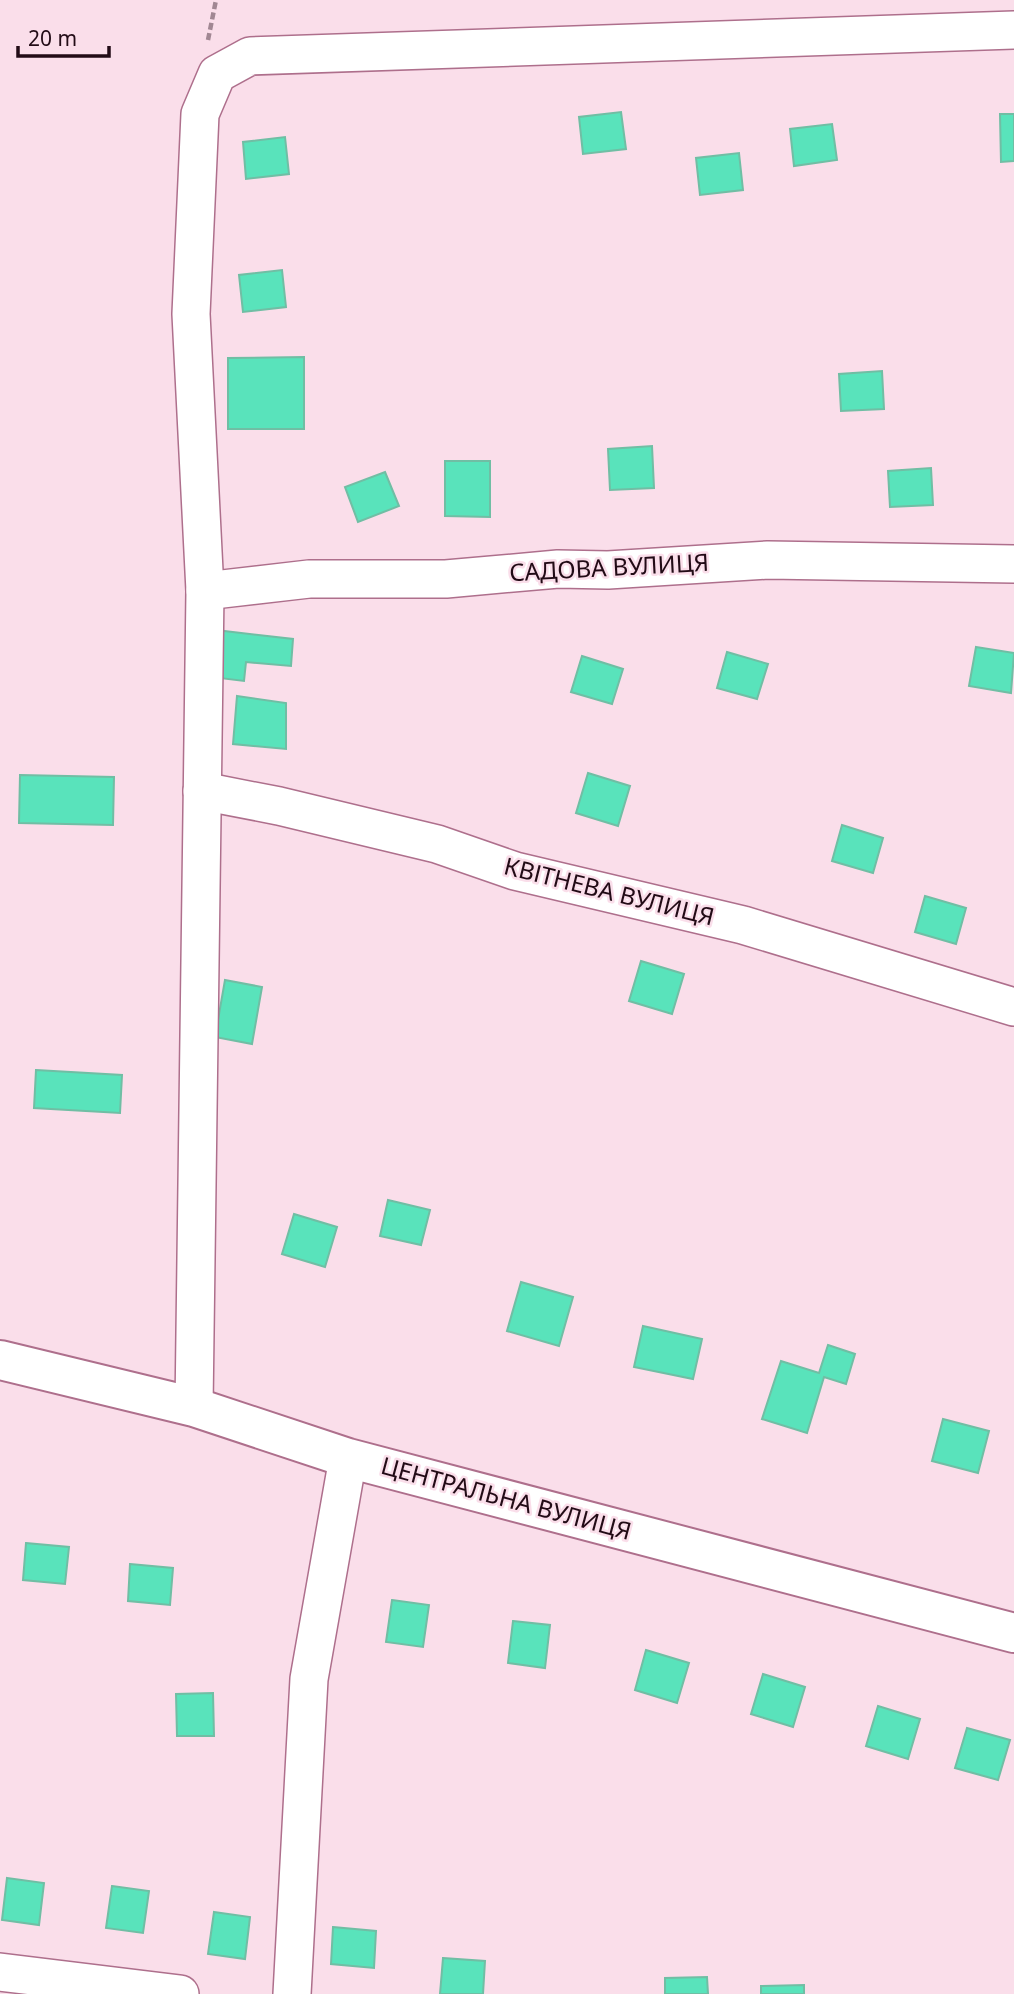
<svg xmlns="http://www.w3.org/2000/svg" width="1014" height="1994" viewBox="0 0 1014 1994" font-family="'Noto Sans',sans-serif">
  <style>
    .building { fill: #59e3bb; stroke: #70bea4; stroke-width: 2 }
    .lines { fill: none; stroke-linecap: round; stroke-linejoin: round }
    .minor-casing { stroke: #ae6f8c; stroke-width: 40 }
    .tertiary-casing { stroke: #ae6f8c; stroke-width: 42 }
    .path { stroke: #a18793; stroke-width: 4.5; stroke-dasharray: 7 3.5; stroke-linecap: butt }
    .minor { stroke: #fff; stroke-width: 37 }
    .tertiary { stroke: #fff; stroke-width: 38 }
    .labels { text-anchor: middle; stroke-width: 5; stroke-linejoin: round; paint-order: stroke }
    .street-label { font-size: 24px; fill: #220b16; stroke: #fadeea }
  </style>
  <rect width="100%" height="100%" fill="#fadeea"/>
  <g class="building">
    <polygon points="621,112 626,149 583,154 579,117"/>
    <polygon points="1000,114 1014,114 1014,161 1001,162"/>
    <polygon points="832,124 837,160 794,166 790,129"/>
    <polygon points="285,137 289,174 246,179 243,142"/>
    <polygon points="739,153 743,190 700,195 696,158"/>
    <polygon points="282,270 286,307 243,312 239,275"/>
    <polygon points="304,357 304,429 228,429 228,358"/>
    <polygon points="882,371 884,409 841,411 839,374"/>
    <polygon points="652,446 654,488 610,490 608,449"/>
    <polygon points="445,461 490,461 490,517 445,516"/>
    <polygon points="931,468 933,505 890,507 888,471"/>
    <polygon points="385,472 399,506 358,522 345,487"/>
    <polygon points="216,630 293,639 291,666 246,662 244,681 211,677"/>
    <polygon points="976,647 1014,653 1011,693 969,686"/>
    <polygon points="727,652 768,664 757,699 717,688"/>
    <polygon points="582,656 623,669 612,704 571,692"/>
    <polygon points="237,696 286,703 286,749 233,744"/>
    <polygon points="588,773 630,786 618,826 576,813"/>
    <polygon points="20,775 114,777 113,825 19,823"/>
    <polygon points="842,825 883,838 873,873 832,861"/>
    <polygon points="925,896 966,908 956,944 915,932"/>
    <polygon points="641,961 684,974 672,1014 629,1001"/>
    <polygon points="225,980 262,987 252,1044 215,1037"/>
    <polygon points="36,1070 122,1075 120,1113 34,1108"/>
    <polygon points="388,1200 430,1210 421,1245 380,1236"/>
    <polygon points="294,1214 337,1227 325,1267 282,1254"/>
    <polygon points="521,1282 573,1297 559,1346 507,1331"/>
    <polygon points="643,1326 702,1339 693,1379 634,1367"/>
    <polygon points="828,1345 855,1354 846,1384 824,1377 807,1433 762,1419 781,1361 819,1373"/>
    <polygon points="943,1419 989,1431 978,1473 932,1461"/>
    <polygon points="26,1543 69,1547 65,1584 23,1580"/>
    <polygon points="130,1564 173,1568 170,1605 128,1601"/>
    <polygon points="392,1600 429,1605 423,1647 386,1642"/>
    <polygon points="513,1621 550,1625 545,1668 508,1663"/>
    <polygon points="646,1650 689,1663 677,1703 635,1690"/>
    <polygon points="763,1674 805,1687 793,1727 751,1714"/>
    <polygon points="213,1693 214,1736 177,1736 176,1694"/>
    <polygon points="878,1706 920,1719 908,1759 866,1746"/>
    <polygon points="967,1728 1010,1740 998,1780 955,1768"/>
    <polygon points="7,1878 44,1883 39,1925 2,1920"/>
    <polygon points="112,1886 149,1891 143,1933 106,1928"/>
    <polygon points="214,1912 250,1917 245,1959 208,1954"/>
    <polygon points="333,1927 376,1931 374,1968 331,1964"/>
    <polygon points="443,1958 485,1961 483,1994 440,1994"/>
    <polygon points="707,1977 708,1994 665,1994 665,1978"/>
    <polygon points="804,1985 804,1994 761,1994 761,1986"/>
  </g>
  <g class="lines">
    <defs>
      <g id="minor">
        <polyline points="205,591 309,579 446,579 558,569 608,570 768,560 1014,564"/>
        <polyline points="202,791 279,806 437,844 515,871 743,925 1014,1007"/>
        <polyline points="194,1407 205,591 191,314 200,114 217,74 250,56 1014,30"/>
        <polyline points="0,1972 180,1994"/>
        <polyline points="292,1994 309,1679 348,1458"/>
      </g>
      <polyline id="tertiary" points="0,1360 194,1407 348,1458 1014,1633"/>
    </defs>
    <use href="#minor" class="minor-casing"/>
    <use href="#tertiary" class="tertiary-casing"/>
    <polyline class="path" points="208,40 216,0"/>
    <use href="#minor" class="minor"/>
    <use href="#tertiary" class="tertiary"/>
  </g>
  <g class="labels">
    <g class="street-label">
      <text transform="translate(609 568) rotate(-3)" y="8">САДОВА ВУЛИЦЯ</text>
      <text transform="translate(609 892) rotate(14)" y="8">КВІТНЕВА ВУЛИЦЯ</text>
      <text transform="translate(506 1499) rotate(15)" y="8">ЦЕНТРАЛЬНА ВУЛИЦЯ</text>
    </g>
  </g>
  <path d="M18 46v10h91v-10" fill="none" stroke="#220b16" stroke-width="3.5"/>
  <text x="28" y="46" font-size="21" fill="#220b16" stroke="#fadeea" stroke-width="5" paint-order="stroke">20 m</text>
</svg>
